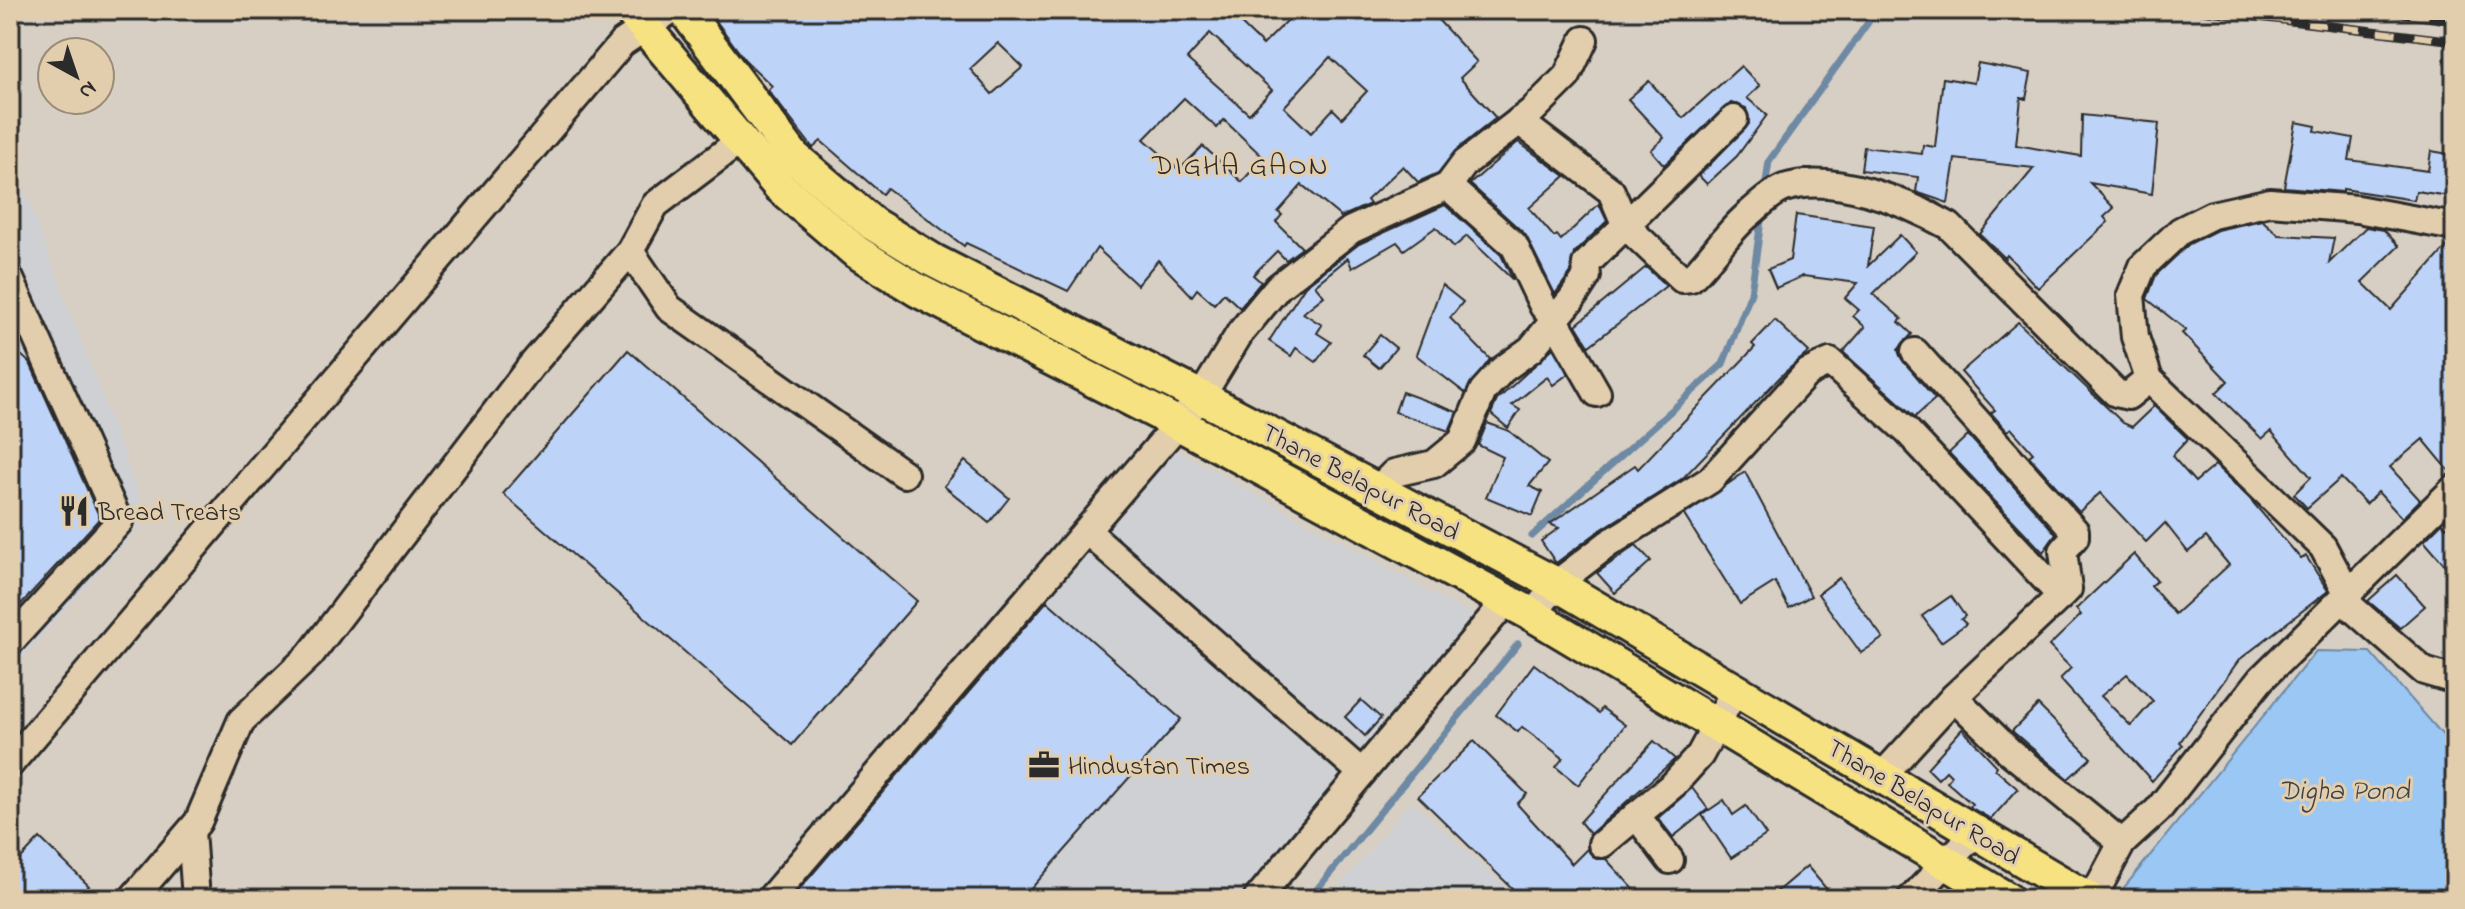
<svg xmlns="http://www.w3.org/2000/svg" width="2465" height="909" viewBox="0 0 2465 909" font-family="'Indie Flower',sans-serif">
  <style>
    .built { fill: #cfd0d3 }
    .water { fill: #9bc7f5; stroke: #6e89a4; stroke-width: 2 }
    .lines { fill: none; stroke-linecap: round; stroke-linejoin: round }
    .stream { stroke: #6e89a4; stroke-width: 7 }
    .building { fill: #bdd3f8; stroke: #2b2b2b; stroke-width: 2; fill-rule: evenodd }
    .minor-casing { stroke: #2b2b2b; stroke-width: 32 }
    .major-casing { stroke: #2b2b2b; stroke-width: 38 }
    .minor { stroke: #e2cdac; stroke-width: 26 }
    .major { stroke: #f7e281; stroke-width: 32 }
    .rail-casing { stroke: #2b2b2b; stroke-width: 9 }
    .rail { stroke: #e2cdac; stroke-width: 6; stroke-dasharray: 18; stroke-linecap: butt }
    .labels { text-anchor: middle; stroke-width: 6; stroke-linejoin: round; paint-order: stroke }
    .street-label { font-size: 26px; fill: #2b2b2b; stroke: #e2cdac }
    .poi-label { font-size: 26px; fill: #2b2b2b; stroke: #e2cdac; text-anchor: start }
    .neighbourhood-label { font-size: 28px; letter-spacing: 2px; fill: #2b2b2b; stroke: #e2cdac }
    .water-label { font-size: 28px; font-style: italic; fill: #3c4249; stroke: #e2cdac }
  </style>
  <rect width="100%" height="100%" fill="#d7cfc3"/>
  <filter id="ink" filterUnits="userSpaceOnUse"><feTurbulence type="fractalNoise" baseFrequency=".0125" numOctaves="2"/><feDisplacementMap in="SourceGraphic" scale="16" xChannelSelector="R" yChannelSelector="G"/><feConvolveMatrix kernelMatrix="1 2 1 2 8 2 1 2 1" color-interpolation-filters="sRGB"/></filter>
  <g filter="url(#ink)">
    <g class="built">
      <polygon points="10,152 148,518 10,671"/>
      <polygon points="1148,434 1499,630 1274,899 747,899"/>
      <polygon points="1411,801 1520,899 1329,899"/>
    </g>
    <polygon class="water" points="2316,651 2370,652 2455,749 2455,899 2137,899 2122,890"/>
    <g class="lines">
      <g class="stream">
        <polyline points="1765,189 1769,161 1877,10"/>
        <polyline points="1532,536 1723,364 1751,293 1762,213"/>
        <polyline points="1309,899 1518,644"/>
      </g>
    </g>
    <g class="building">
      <path d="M708,10H1227L1263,45L1289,19L1280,10H1429L1477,62L1460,78L1496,118L1455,151L1438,173L1418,182L1403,166L1367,200L1370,204L1341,217L1302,185L1278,212L1282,215L1276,222L1302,248L1286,260L1277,251L1253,275L1261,282L1240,308L1224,293L1214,304L1197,289L1192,296L1158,260L1137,285L1097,248L1068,291L966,243L964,246L887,188L882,194L821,141L813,148L768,90L772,86L745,60ZM1210,33L1272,90L1249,114L1187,59ZM998,43L1023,67L992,94L970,69ZM1330,57L1367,91L1342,118L1333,109L1311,133L1284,107ZM1184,98L1217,128L1224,120L1263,157L1242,182L1203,146L1179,170L1144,139Z"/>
      <polygon points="1978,63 2031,73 2026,99 2021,98 2016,145 2081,156 2082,115 2159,123 2152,194 2090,183 2114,208 2104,217 2108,222 2038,288 2007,255 2005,258 1980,234 2034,168 1955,159 1948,203 1916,192 1918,177 1861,170 1864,147 1922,154 1923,145 1935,147 1943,78 1974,83"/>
      <polygon points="1741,66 1760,86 1747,98 1767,115 1737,156 1707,184 1699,176 1749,124 1746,108 1731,103 1664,165 1651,150 1664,138 1628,99 1649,81 1683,118"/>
      <polygon points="2296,122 2316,126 2315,131 2353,138 2349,160 2428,171 2431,151 2455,155 2455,197 2416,191 2414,200 2343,189 2343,192 2284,187"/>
      <polygon points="1518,142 1565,176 1529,208 1554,237 1557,235 1561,240 1599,204 1607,221 1574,253 1571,272 1555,294 1525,234 1470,184"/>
      <polygon points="1445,205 1501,255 1513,280 1467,236 1454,247 1436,227 1404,250 1397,242 1352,268 1348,258 1315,285 1324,296 1303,313 1322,325 1317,333 1331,342 1316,362 1296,348 1291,356 1269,341 1305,286 1359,244"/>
      <polygon points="1796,215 1874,226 1868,266 1900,235 1916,252 1873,294 1902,319 1899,322 1912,334 1898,350 1900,356 1935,399 1915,417 1843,352 1865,327 1853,316 1859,310 1845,298 1858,283 1803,276 1776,288 1768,269 1790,260"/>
      <polygon points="2262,220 2279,235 2334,238 2329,263 2366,227 2384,230 2399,246 2362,282 2391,310 2451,242 2455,243 2455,472 2451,473 2423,439 2390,467 2420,500 2402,518 2378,492 2366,504 2341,478 2307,508 2294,494 2311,477 2271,431 2262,439 2216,393 2228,381 2182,333 2186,330 2147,299 2156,275 2189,244 2217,230"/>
      <polygon points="1646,267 1666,286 1589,346 1576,325"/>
      <polygon points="1442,285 1463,302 1450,318 1490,359 1465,393 1416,355"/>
      <polygon points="1775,320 1809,352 1784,373 1683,478 1599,531 1556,563 1541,541 1559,528 1550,524 1635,465 1638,469 1755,347 1752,344"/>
      <path d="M2018,322L2123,423L2132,427L2154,406L2188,439L2172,456L2195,482L2215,465L2250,499L2301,559L2306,556L2328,591L2239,660L2180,742L2183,745L2152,781L2060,679L2071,668L2049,646L2081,615L2076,609L2134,554L2157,581L2151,586L2175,614L2229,565L2206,537L2188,552L2165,523L2146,542L2100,493L2079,512L2029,456L2033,453L2011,428L2007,431L1991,413L1995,410L1961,372ZM2127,674L2153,701L2131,726L2101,696Z"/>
      <polygon points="1380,335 1396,348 1379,368 1363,355"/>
      <polygon points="10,345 30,363 100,518 10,616"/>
      <polygon points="1553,348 1568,374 1553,385 1547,377 1512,405 1520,410 1508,428 1491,414 1497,400"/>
      <polygon points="628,350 917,601 792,745 503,494"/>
      <polygon points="1402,392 1457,412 1449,431 1395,412"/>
      <polygon points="1487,423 1509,431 1548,463 1529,486 1542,492 1532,516 1486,497 1503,457 1478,445"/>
      <polygon points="1968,435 2056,534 2043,552 1949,453"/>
      <polygon points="965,461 1009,498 989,523 944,486"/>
      <polygon points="1745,472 1811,596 1789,608 1775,582 1740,604 1684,515"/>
      <polygon points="2455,518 2455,577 2424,541 2442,523 2446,527"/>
      <polygon points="1636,545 1651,561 1615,593 1597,573"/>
      <polygon points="2397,575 2425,606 2400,628 2368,601"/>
      <polygon points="1839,578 1883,638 1861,653 1818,594"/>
      <polygon points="1951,596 1965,616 1961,619 1966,624 1941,642 1922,616"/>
      <polygon points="1047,601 1181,719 1022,899 791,899"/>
      <polygon points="1534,664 1599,713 1602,708 1625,725 1578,785 1556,767 1563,758 1522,727 1518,732 1496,715"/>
      <polygon points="1361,700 1381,718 1365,736 1345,717"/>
      <polygon points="2038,705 2091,758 2068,779 2012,731"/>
      <polygon points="1962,729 1997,766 1995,769 2018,789 1991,819 1970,807 1972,804 1947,782 1951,776 1946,771 1938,779 1927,768"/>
      <polygon points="1474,741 1527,794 1517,804 1572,864 1587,849 1596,859 1606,859 1643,899 1534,899 1526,891 1520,896 1418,796"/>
      <polygon points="1654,741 1675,759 1590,834 1580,822"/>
      <polygon points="1692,788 1708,809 1673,837 1658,818"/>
      <polygon points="1724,800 1733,815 1746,806 1766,835 1731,858 1702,815"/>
      <polygon points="40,838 89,886 77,899 10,899 10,870"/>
      <polygon points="1807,866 1835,899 1768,899"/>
    </g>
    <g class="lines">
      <defs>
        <g id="minor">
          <path d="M1519,121L1611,191L1626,226L1682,279L1691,278C1712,258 1727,232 1749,214C1758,206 1773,192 1784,188C1834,172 1906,202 1949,226L2116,393L2128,396L2149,379"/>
          <polyline points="741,140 655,205 630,251 669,308 904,474"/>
          <polyline points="1448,186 1514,245 1543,306 1555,320 1597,393"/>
          <polyline points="10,279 119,522 10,642"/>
          <polyline points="1377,490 1394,473 1434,464 1462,441 1483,391 1502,370 1531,349 1572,299 1587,276 1586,264 1734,119"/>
          <polyline points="1087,531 1362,773 1257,899"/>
          <polyline points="2349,596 2323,547 2149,379 2135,337 2131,295 2143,266 2180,231 2212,215 2270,202 2357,209 2455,227"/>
          <polyline points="2343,600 2424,671 2455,680"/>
          <polyline points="1533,615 1556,584 1608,544 1710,480 1807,373 1830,362 1907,431 2061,596"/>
          <polyline points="1954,697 2009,751 2122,843"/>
          <polyline points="10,764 622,43 671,10"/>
          <polyline points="1362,773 1506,601"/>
          <polyline points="1882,776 1954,697 2068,589 2063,551 2075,537 2075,531 1915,352"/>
          <polyline points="1636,815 1670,860"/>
          <polyline points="191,831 196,899"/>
          <polyline points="1602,844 1674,784 1700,755 1735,690"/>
          <polyline points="132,899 198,822 241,721 310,655 531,366 630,251"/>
          <polyline points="770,899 1201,397 1240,333 1278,287 1351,230 1448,186 1465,163 1531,112 1567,76 1584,40"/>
          <polyline points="1911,899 1976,832"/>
          <polyline points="2092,899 2122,843 2158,810 2261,679 2455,488"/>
        </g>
        <g id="major">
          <polyline points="630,10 779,186 855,251 917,290 1177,423 1533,615 2007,899"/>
          <polyline points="684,10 794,157 873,224 934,261 1201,397 1556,584 2089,899"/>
        </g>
      </defs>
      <use href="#minor" class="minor-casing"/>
      <use href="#major" class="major-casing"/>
      <use href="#minor" class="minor"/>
      <use href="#major" class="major"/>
      <defs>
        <g id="rail">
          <polyline points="2200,10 2455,41"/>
          <polyline points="2375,10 2455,21"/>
        </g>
      </defs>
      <use href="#rail" class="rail-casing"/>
      <use href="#rail" class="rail"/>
    </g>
  </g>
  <defs>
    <symbol id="restaurant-bare" viewBox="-9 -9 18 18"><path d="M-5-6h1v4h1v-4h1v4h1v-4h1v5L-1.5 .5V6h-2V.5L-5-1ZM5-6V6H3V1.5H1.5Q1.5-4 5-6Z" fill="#2b2b2b" stroke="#e2cdac" stroke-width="2.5" paint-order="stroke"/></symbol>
    <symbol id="office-bare" viewBox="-9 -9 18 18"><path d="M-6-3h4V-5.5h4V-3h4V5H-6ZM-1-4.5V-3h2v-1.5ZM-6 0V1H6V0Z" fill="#2b2b2b" stroke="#e2cdac" stroke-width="2.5" paint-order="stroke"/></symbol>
  </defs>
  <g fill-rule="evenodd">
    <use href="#restaurant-bare" x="52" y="489" width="44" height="44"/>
    <use href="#office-bare" x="1022" y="743" width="44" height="44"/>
  </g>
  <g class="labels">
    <g class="street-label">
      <text transform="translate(1361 481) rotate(28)" y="9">Thane Belapur Road</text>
      <text transform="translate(1924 801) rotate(31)" y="9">Thane Belapur Road</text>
    </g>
    <g class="poi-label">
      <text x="98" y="520">Bread Treats</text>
      <text x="1068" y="774">Hindustan Times</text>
    </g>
    <g class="neighbourhood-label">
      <text x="1241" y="174">DIGHA GAON</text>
    </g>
    <g class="water-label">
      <text x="2344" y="799">Digha Pond</text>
    </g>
  </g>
  <rect width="2465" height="909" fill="none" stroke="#e2cdac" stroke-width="40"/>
  <rect x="20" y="20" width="2425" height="869" fill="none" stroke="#2b2b2b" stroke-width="3" filter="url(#ink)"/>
  <g transform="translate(76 76) rotate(140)"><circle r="38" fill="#e2cdac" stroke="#998c78" stroke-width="2"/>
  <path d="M0-6L14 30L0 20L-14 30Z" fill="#2b2b2b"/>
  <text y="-12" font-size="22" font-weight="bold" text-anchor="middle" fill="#2b2b2b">N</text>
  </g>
</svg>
